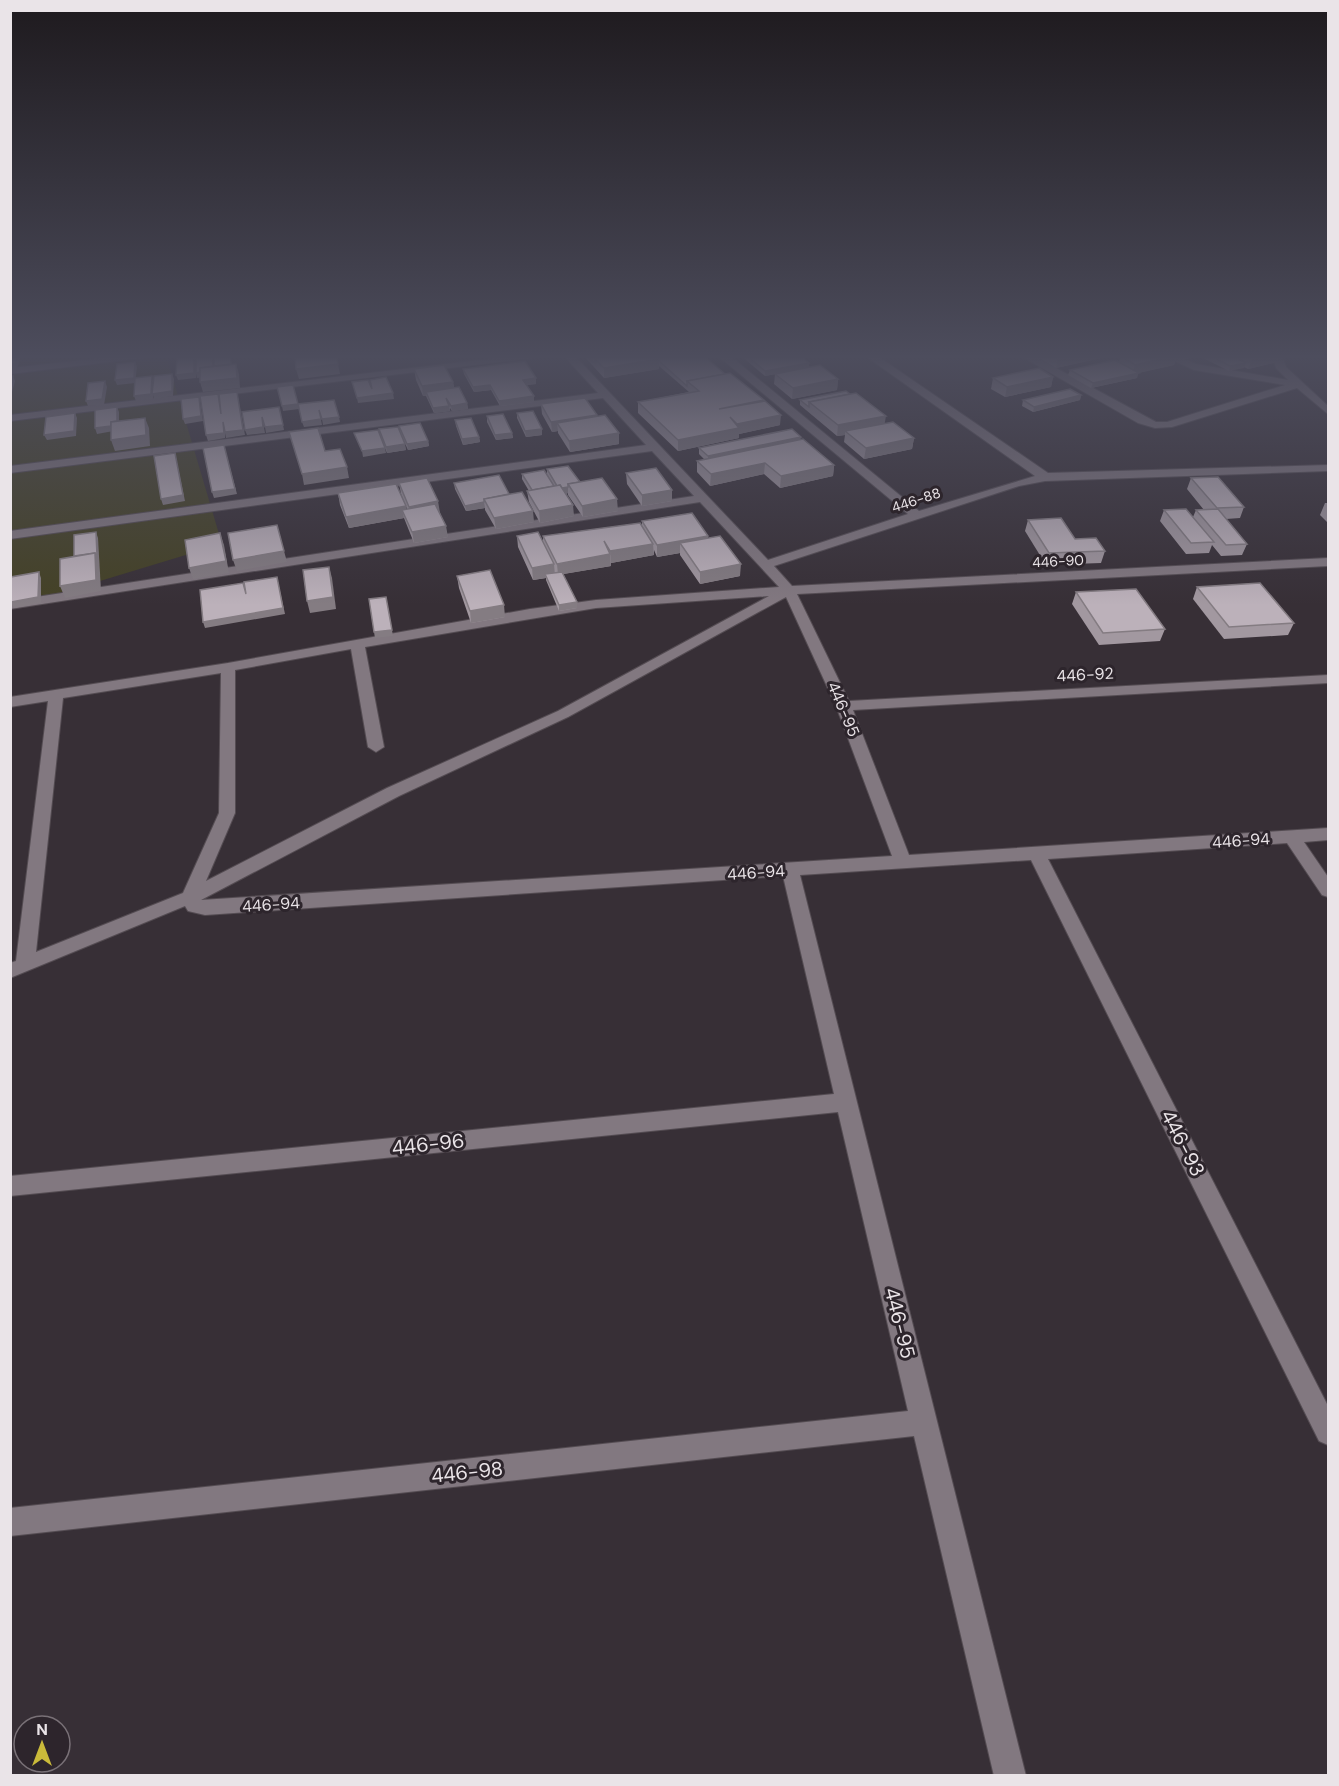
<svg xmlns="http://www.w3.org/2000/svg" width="1339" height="1786" viewBox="0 0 1339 1786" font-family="'DM Sans',sans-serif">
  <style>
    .green { fill: #444125 }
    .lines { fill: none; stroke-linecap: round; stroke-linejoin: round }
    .street-casing { stroke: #544c52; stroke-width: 2 }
    .street { fill: #827880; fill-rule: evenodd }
    .wall { fill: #a298a0 }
    .shaded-wall { fill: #847c82 }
    .building { fill: #bcb1ba; stroke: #847c82; stroke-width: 1.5 }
    .labels { text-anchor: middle; stroke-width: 6; stroke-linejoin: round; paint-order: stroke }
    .far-street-label { font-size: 14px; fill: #eae4e8; stroke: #2d252c }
    .street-label { font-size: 16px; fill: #eae4e8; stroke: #2d252c }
    .near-street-label { font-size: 20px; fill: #eae4e8; stroke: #2d252c }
  </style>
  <rect width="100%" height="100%" fill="#372f36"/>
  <polygon class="green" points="11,355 166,355 222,544 11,608"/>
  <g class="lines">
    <defs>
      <g id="street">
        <polygon points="130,355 167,355 10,374 10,368"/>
        <polygon points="523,355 557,355 10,421 10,415"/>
        <path d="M563,355H574L768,560L908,514L717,355H729L919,511L1035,476L864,355H876L1048,473L1328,465V471L1045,481L1019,486L774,566L792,586L1328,558V566L797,594L849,701L1328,675V683L853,710L909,855L1328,828V840L1304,842L1328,877V897L1322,895L1287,843L1048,859L1328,1406V1445L1319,1441L1031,860L800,875L1026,1776H994L914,1436L10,1536V1508L908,1411L838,1112L10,1196V1176L834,1094L783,876L205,915L188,911L185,906L10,978V963L16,961L48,701L10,707V697L228,663L530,609L596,600L779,587L700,502L10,609V601L694,496L652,451L10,539V531L646,445L603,398L10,473V466L598,393ZM769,596L558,711L387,788L206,881L235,813V670L351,649L368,747L376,752L384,747L365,647L596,608ZM786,597L836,706L892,856L201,900L399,796L568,717ZM221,673L219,813L183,893L36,952L63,698Z"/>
        <polygon points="1019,355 1032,355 1156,422 1167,422 1285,385 1194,370 1162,355 1176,355 1196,364 1288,380 1276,368 1272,355 1282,355 1286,367 1328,406 1328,414 1297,388 1172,427 1155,428 1138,423"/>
      </g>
    </defs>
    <use href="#street" class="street-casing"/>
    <use href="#street" class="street"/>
  </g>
  <g class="wall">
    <polygon points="583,355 703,355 725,374 764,400 780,425 739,434 739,438 678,451 638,413 638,402 689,392 659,366 659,369 604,378"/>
    <polygon points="740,355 800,355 809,367 838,379 837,390 792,399 774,384 775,374 765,376"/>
    <polygon points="1034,355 1102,355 1101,358 1056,368"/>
    <polygon points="1126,355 1279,355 1277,362 1248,369 1244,367 1229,371 1201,357 1201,356 1181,360 1176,358 1174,365 1138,373 1137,378 1091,388 1068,375 1070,370 1119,362 1121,356"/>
    <polygon points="414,369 453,382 454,388 467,403 468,409 452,411 450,408 450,411 434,413 426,396 423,396 416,380"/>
    <polygon points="463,369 536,384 526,385 534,396 534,402 500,406 491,390 474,392 464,374"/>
    <polygon points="1053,377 1051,387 1005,397 991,389 993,378"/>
    <polygon points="1081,395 1080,400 1033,412 1022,406 1023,400"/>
    <polygon points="800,400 885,423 914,438 912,449 864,459 844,442 845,435 837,436 800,405"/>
    <polygon points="541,404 597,416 619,444 570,452 558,433 558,431 552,432 542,414"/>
    <polygon points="517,413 542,429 542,435 526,437 517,418"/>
    <polygon points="487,416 512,433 513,438 496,440 487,422"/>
    <polygon points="455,420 479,437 480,442 463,445 456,426"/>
    <polygon points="399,426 428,441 429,446 408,450 403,439 406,450 387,453 380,435 379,429 400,431"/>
    <polygon points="800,440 834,465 833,476 780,488 764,474 710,486 697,472 697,461 705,460 699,454 699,448"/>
    <polygon points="547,469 580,482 618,511 583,517 568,495 568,493 566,494 574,516 540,523 529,502 527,491 529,491 522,479 522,474 547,475"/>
    <polygon points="626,473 672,490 672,501 642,506 627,484"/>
    <polygon points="1191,478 1244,507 1240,518 1226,519 1247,544 1242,555 1221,556 1212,545 1209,553 1186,554 1160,521 1164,510 1193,517 1196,510 1204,510 1187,489"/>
    <polygon points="399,483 440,513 448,537 414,543 404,518 349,528 340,505 338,493 406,506 406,509 407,509 401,494"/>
    <polygon points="454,483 509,494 534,522 496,529 485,510 485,508 466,511 455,489"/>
    <polygon points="1325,503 1329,503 1329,524 1320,515"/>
    <polygon points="1028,520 1105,551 1101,563 1046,565 1025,531"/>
    <polygon points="642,521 708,538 740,576 700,584 680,555 680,553 657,557 654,550 654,555 611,563 611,566 563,574 577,608 559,611 546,580 546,578 533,580 518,547 517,536 543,543 543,536 642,526"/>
    <polygon points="457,576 505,617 471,623 459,588"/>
    <polygon points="1197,587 1294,623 1288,635 1224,639 1193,599"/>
    <polygon points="1076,592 1165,629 1160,641 1099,645 1072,604"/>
  </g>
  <g class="shaded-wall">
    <polygon points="18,355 21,355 17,369 10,370 10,364"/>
    <polygon points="105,355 149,355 106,360"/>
    <polygon points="194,355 196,360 213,355 214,376 197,378 196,373 196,378 178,380 176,375"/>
    <polygon points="369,355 396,355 369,358"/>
    <polygon points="647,355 681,355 659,359 659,369 604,378 604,368"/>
    <polygon points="1069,355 1102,355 1101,358 1056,368 1058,358"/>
    <polygon points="1177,355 1174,365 1138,373 1137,378 1091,388 1093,383 1132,374 1135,365"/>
    <polygon points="1183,355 1201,355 1181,360"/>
    <polygon points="1266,355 1279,355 1277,362 1248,369 1252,359"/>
    <polygon points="135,362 137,367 135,383 117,385 115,380"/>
    <polygon points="809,363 809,368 765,376 765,371"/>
    <polygon points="1246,363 1244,368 1229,371 1230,366"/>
    <polygon points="236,364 239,374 240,388 203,392 200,382"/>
    <polygon points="338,364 340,374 299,379 296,369"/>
    <polygon points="172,374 174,379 173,396 154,399 153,395 153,399 136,401 134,396 152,376 153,381"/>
    <polygon points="13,376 15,381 10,399 10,386"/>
    <polygon points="1053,377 1051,387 1005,397 1007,387"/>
    <polygon points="536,378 536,384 524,385 523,380"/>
    <polygon points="838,379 837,390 792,399 793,388"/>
    <polygon points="105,381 107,387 104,405 88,406 86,401"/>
    <polygon points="453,382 455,392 426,392 426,396 423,396 422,386"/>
    <polygon points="490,385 491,390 474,392 473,387"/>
    <polygon points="237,392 245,435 226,438 225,433 225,438 208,441 206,435 223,422"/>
    <polygon points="393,393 394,399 358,403 357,398"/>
    <polygon points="1081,395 1080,400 1033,412 1034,407"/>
    <polygon points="534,396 534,402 500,406 499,401"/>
    <polygon points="199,397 203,421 185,424 183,419"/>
    <polygon points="467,403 468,409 452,411 451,406"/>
    <polygon points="298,404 299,409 283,411 282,406"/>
    <polygon points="449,406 450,411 434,413 433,408"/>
    <polygon points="117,407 119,412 119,430 97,434 95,428"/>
    <polygon points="319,410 322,425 304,427 302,422"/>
    <polygon points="75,413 77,418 76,436 47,440 44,435"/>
    <polygon points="597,415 597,426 557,423 558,431 552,432 551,422"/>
    <polygon points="781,415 780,425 739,434 739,438 678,451 678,440 737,428 737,424"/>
    <polygon points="886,416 884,427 845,431 845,435 837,436 838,425"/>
    <polygon points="262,417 265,433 247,435 245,430"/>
    <polygon points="339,417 340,422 323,425 322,419"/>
    <polygon points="145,418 149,428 150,446 115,451 111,440"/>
    <polygon points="283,425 284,430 266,433 265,427"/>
    <polygon points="542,429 542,435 526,437 525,431"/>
    <polygon points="512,433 513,438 496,440 495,435"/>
    <polygon points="619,433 619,444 570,452 569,441"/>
    <polygon points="479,437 480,442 463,445 462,439"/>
    <polygon points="801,437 800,442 708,462 708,456"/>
    <polygon points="914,438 912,449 864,459 866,448"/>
    <polygon points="428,441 429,446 408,450 407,444"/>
    <polygon points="405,444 406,450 387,453 386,447"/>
    <polygon points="224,445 237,494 214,498 212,492"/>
    <polygon points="385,448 386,453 363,457 362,451"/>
    <polygon points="175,453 185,501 163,505 161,499"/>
    <polygon points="765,463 764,474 710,486 711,474"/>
    <polygon points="834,465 833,476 780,488 781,476"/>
    <polygon points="347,467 349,478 304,485 302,474"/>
    <polygon points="568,487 568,493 560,495 559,489"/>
    <polygon points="672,490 672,501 642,506 642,495"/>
    <polygon points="617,499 618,511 583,517 582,506"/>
    <polygon points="438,501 440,513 411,518 409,507"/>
    <polygon points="484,502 485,508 466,511 465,506"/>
    <polygon points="573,505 574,516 540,523 539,511"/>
    <polygon points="406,506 408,518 402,510 404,518 349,528 346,517"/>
    <polygon points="533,511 534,522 496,529 494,518"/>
    <polygon points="446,526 448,537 414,543 412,532"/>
    <polygon points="96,532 98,538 101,591 65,598 60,586"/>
    <polygon points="220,533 224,545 229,573 193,579 189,568"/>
    <polygon points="708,536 708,548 680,543 680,553 657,557 657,545"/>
    <polygon points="653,544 654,555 611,563 610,551"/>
    <polygon points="284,551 287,562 237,571 233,560"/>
    <polygon points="610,554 611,566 558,575 557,564"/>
    <polygon points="554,564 555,576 545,574 546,578 533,580 532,568"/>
    <polygon points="741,564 740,576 700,584 700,572"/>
    <polygon points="329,567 332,578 336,609 310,613 307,601"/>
    <polygon points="39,572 41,578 41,603 14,608 11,602"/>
    <polygon points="277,577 285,614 205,628 203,622"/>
    <polygon points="386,597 393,636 375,638 374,632"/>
    <polygon points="577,602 577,608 559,611 559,605"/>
    <polygon points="504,605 505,617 471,623 470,611"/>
  </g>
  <g class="building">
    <polygon points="10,355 18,355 15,364 10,364"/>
    <polygon points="194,355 194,373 176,375 177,357"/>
    <polygon points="196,355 212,355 213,366 200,368 200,372 196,373"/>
    <polygon points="214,355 230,355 231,364 214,366"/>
    <polygon points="313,355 336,355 338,364 296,369 295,357"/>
    <polygon points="595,355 615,355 595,359 595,363 588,357"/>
    <polygon points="615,355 655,355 659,359 604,368 595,359"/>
    <polygon points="678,355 703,355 725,374 687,381 687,386 659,361 659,359"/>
    <polygon points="746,355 800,355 809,363 765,371"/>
    <polygon points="1054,355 1069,355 1058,358"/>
    <polygon points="1126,355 1177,355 1135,365 1121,356"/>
    <polygon points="1209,355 1231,355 1246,363 1230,366"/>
    <polygon points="1245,355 1266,355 1252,359"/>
    <polygon points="1115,360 1139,373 1093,383 1070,370"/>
    <polygon points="525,361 536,378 523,380 534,396 499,401 490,385 473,387 463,369"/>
    <polygon points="135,362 134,378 115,380 117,364"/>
    <polygon points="236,364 237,378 200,382 200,368"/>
    <polygon points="444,365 453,382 422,386 414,369"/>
    <polygon points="820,365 838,379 793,388 775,374"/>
    <polygon points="1039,368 1053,377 1007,387 993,378"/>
    <polygon points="730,373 764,400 719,409 765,401 781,415 737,424 730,417 739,428 678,440 638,402 699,391 687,381"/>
    <polygon points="172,374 172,391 152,394 154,376"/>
    <polygon points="10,376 13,376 10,386"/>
    <polygon points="152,376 151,394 134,396 135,378"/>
    <polygon points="386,377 393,393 357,398 352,382 368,380 372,389 370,380"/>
    <polygon points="105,381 102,399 86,401 88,383"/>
    <polygon points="293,385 298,404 282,406 277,387"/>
    <polygon points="459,387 467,403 451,406 446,398 449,406 433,408 426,392"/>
    <polygon points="1070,389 1081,395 1034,407 1023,400"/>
    <polygon points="846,391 850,394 809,402 809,407 800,400"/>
    <polygon points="237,392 243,430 225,432 223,422 224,433 206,435 200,396 218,394 221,414 219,394"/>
    <polygon points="856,393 886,416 838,425 809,402"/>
    <polygon points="199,397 201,416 183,419 181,399"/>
    <polygon points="585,398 597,415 551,422 541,404"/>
    <polygon points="334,400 339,417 322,419 319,410 321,419 302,422 298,404"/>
    <polygon points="117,407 117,421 111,422 111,426 95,428 95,410"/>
    <polygon points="279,407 283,425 265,427 262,417 263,427 245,430 242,412"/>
    <polygon points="533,411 542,429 525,431 517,413"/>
    <polygon points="75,413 74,431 44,435 46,417"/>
    <polygon points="503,414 512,433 495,435 487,416"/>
    <polygon points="605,415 619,433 569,441 557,423"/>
    <polygon points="145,418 146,435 111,440 111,422"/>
    <polygon points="471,418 479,437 462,439 455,420"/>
    <polygon points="893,422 914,438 866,448 845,431"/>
    <polygon points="420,423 428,441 407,444 399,426"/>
    <polygon points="398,427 405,444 386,447 379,429"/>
    <polygon points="318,428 325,451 340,449 347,467 302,474 289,432"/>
    <polygon points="792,429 801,437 708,456 699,448"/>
    <polygon points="378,430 385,448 362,451 354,433"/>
    <polygon points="803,439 834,465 781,476 765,463 711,474 697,461"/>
    <polygon points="224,445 235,489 212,492 203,448"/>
    <polygon points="175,453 183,495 161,499 154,456"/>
    <polygon points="568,466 580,482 568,484 568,487 562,488 560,485 557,486 547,469"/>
    <polygon points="656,468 672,490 642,495 626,473"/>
    <polygon points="544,470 554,486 532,490 522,474"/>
    <polygon points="499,475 509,494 484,499 484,502 465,506 454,483"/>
    <polygon points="1218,477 1244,507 1217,508 1191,478"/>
    <polygon points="427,478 438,501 409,507 399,483"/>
    <polygon points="602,478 617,499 582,506 568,484"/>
    <polygon points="396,484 406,506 346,517 338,493"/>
    <polygon points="560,485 573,505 539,511 527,491"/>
    <polygon points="522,492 533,511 494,518 484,499"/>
    <polygon points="435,504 446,526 412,532 402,510"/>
    <polygon points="1186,509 1214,542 1191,543 1164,510"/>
    <polygon points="1218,509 1247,544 1226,545 1196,510"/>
    <polygon points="692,513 708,536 657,545 642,521"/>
    <polygon points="1061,518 1075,539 1096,538 1105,551 1049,553 1028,520"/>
    <polygon points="640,523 653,544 610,551 604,541 610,554 557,564 543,536"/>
    <polygon points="277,525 284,551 233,560 228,533"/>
    <polygon points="96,532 97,556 95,553 74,556 74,535"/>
    <polygon points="538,532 554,564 532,568 517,536"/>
    <polygon points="220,533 226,561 189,568 185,540"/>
    <polygon points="720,536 741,564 700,572 680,543"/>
    <polygon points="95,553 96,580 60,586 60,559"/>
    <polygon points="329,567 333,597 307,601 303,570"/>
    <polygon points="490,570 504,605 470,611 457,576"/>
    <polygon points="39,572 38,597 11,602 11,577"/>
    <polygon points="562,572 577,602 559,605 545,574"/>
    <polygon points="277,577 283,608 203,622 200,590 243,583 246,594 244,582"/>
    <polygon points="1260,583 1294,623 1229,627 1197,587"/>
    <polygon points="1136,589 1165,629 1103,633 1076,592"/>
    <polygon points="386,597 392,630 374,632 369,599"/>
  </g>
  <linearGradient id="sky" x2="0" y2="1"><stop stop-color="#1e1a1e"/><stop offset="0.59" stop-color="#4d4d5d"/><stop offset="1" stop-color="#4d4d5d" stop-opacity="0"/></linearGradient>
  <rect width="1339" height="605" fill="url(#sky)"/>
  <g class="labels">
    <g class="far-street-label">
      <text transform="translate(916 500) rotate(-18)" y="5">446-88</text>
      <text transform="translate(1058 561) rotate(-3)" y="5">446-90</text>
    </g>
    <g class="street-label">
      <text transform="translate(1085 674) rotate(-3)" y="6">446-92</text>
      <text transform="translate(844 709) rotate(67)" y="6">446-95</text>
      <text transform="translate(1241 840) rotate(-4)" y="6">446-94</text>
      <text transform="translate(756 872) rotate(-4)" y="6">446-94</text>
      <text transform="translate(271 904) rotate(-4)" y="6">446-94</text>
    </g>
    <g class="near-street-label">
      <text transform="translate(1183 1143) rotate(63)" y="7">446-93</text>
      <text transform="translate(428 1144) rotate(-6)" y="7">446-96</text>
      <text transform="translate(900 1323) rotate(76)" y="7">446-95</text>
      <text transform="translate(467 1472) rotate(-6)" y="7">446-98</text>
    </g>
  </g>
  <rect width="1339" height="1786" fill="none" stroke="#eae4e8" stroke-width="24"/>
  <g transform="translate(42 1744)"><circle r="28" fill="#2d252c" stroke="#797177" stroke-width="1.5"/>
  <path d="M0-4.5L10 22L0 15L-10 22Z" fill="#caba3a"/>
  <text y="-9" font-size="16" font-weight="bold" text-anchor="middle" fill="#eae4e8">N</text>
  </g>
</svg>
